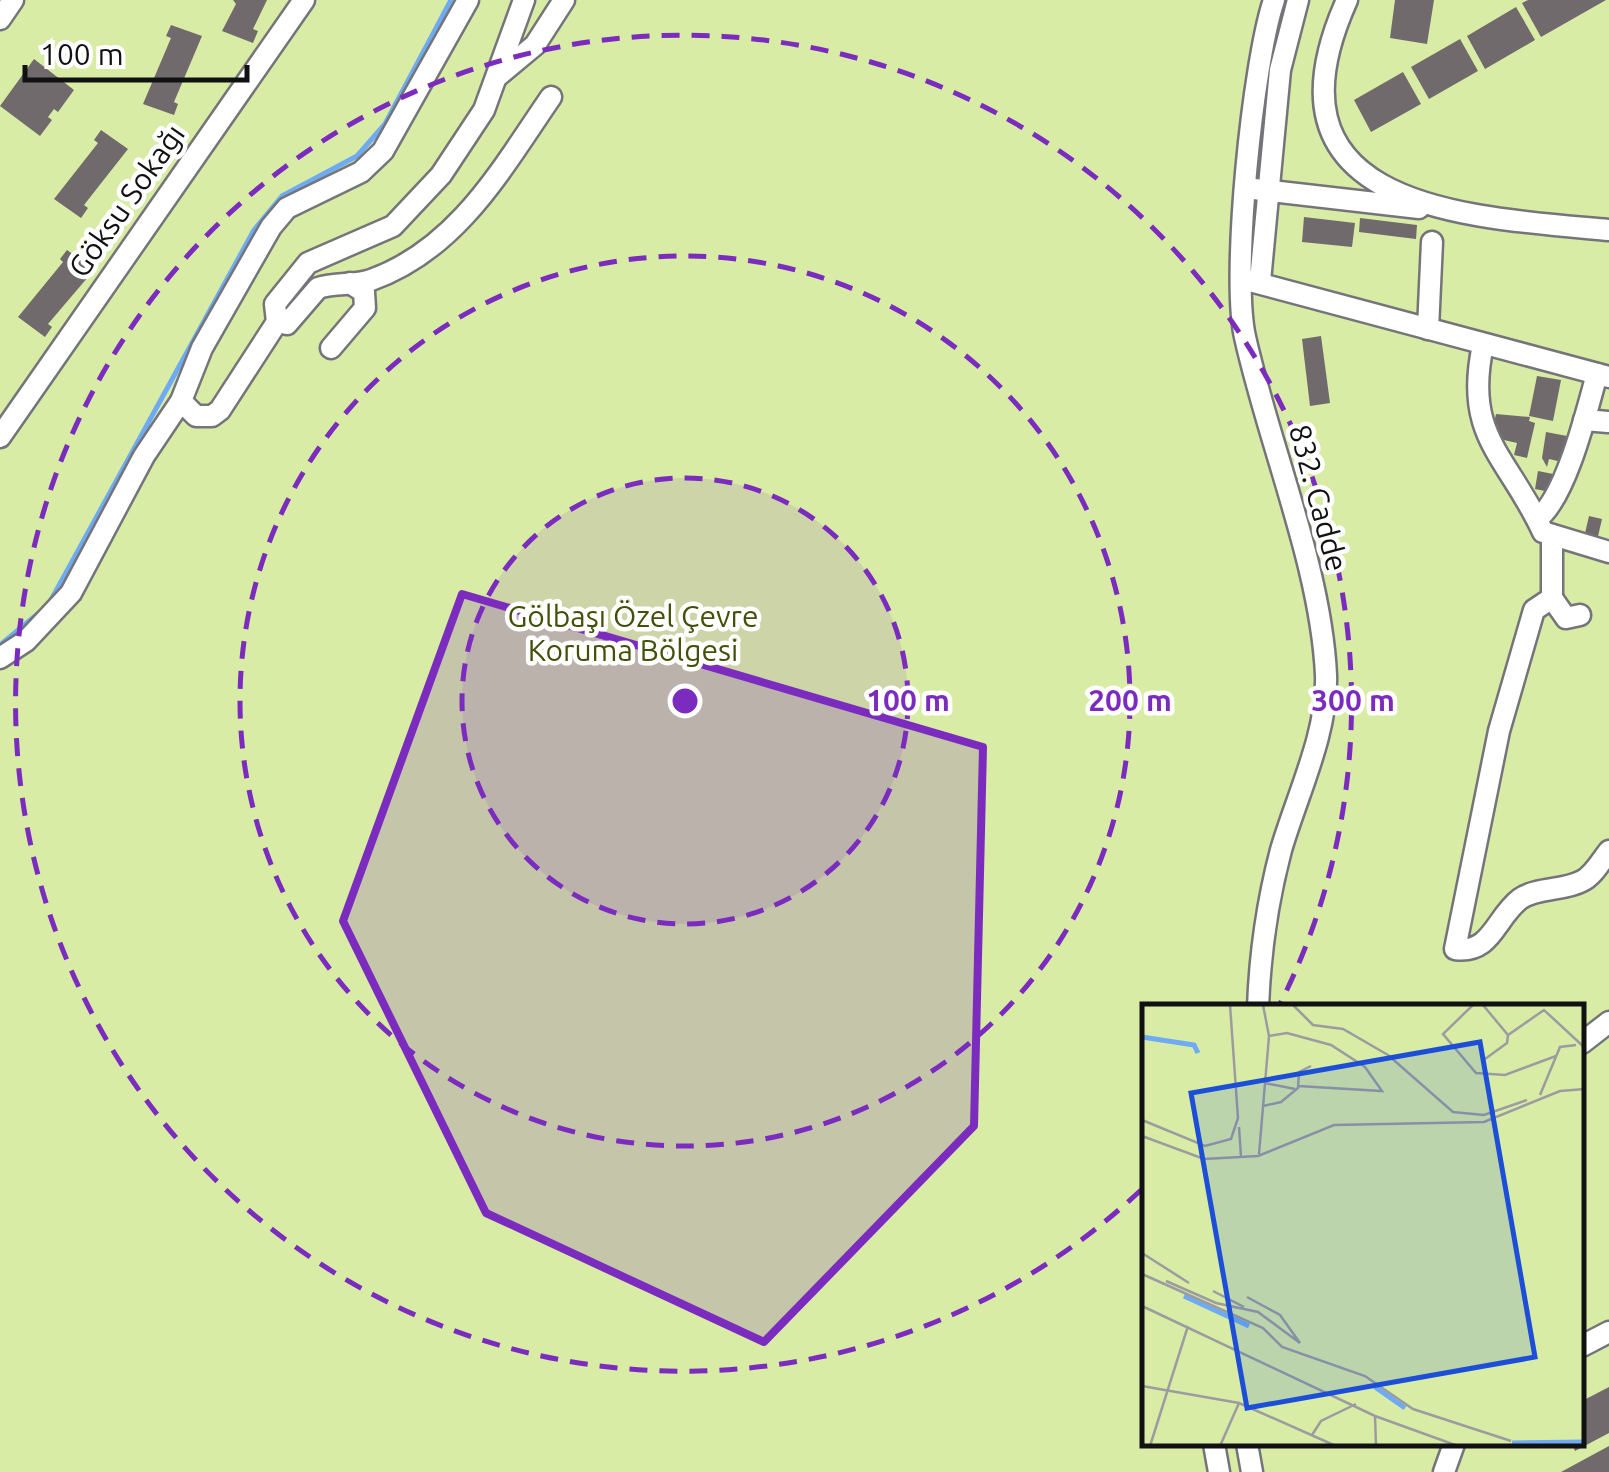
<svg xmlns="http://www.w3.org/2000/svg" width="1609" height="1472" viewBox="0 0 1609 1472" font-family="Ubuntu,sans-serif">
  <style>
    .green { fill: #d8eca5; fill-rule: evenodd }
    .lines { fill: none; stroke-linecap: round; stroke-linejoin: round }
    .stream { stroke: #6eabf4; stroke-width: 5 }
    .building { fill: #706a6d }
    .minor-casing { stroke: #74747a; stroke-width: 25 }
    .minor { stroke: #fff; stroke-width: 20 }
    .marked { fill: #7b2cbf; fill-opacity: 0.2; stroke: #7b2cbf; stroke-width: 8; stroke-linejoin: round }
    .ring { fill: none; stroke: #7b2cbf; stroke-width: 5; stroke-dasharray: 18 12 }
    .labels { text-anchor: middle; stroke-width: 9; stroke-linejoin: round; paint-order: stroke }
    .street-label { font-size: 30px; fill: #111113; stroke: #fff }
    .park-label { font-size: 30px; fill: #425009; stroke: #fff }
    .inset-river { fill: none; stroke: #6eabf4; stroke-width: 5 }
    .inset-road { fill: none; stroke: #9c9ca0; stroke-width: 2.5 }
    .view { fill: #1d4ed8; fill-opacity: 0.15; stroke: #1d4ed8; stroke-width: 5 }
    .inset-edge { fill: none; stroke: #111113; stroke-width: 5 }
    .centre { fill: #7b2cbf; stroke: #fff; stroke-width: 5 }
    .ring-label { font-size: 30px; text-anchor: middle; font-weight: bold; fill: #7b2cbf; stroke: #fff; stroke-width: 9; stroke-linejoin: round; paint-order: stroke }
  </style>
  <rect width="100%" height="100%" fill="#f9f8fe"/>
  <path class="green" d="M0,0H1609V1472H0ZM1144,1007H1582V1444H1144Z"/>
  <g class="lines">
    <g class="stream">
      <polyline points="51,600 254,230 282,196 357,156 385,124 451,0"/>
      <polyline points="0,645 40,612"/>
    </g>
  </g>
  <g class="building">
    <polygon points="233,0 267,0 253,29 258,31 253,43 222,31 236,4"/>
    <polygon points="1395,0 1434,0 1427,44 1390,38"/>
    <polygon points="1528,0 1606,0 1541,37 1522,3"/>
    <polygon points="1516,7 1535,40 1485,69 1467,36"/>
    <polygon points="171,25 202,36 174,102 178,104 174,115 143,104 171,38 166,36"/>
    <polygon points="1460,39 1478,71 1429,99 1411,67"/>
    <polygon points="34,59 74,90 58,112 54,109 48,117 52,120 40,136 0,106"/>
    <polygon points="1403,72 1421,104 1371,132 1354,100"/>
    <polygon points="101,130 128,149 84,205 88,208 81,218 54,199 98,143 94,140"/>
    <polygon points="1304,217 1355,223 1352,247 1302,242"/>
    <polygon points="1360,218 1417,225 1416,239 1359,232"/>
    <polygon points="67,250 94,270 48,324 52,327 45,337 18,317 63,262 60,259"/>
    <polygon points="1321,336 1330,403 1310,406 1302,339"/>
    <polygon points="1537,376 1561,380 1553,421 1529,416"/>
    <polygon points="1496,414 1530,417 1529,421 1535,423 1527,458 1514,455 1517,443 1491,437"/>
    <polygon points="1546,432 1567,436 1562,462 1549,459 1547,467 1542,458"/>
    <polygon points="1538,471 1553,474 1550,492 1535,489"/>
    <polygon points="1589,516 1602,519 1596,545 1583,542"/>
    <polygon points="1609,1387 1609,1433 1575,1451 1572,1444 1582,1444 1582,1401"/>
    <polygon points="1609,1446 1609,1472 1561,1472"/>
  </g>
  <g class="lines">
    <defs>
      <g id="minor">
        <path d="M524,0L484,110L441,175L393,226L308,263L275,304L277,322L287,324L318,288C336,282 354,286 371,280C458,249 502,168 551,97"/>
        <path d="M1347,0C1253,209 1465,217 1609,230"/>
        <polyline points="0,19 13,0"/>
        <polyline points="499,75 535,45 564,0"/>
        <polyline points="1254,189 1419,208"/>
        <polyline points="1250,281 1609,377"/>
        <polyline points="1260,281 1280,70 1298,0"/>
        <polyline points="1428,329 1432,242"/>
        <path d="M1483,345C1463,437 1508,456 1543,532L1609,552"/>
        <polyline points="331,348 365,308 364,292 350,283"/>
        <polyline points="181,401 196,416 212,416 220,410 277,322"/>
        <polyline points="1584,420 1608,422"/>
        <polyline points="0,437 304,0"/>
        <path d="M1537,519C1566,498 1587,410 1597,374"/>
        <path d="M1552,535V598L1534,610L1499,731L1455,949C1492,954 1495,918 1520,899C1537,887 1564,891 1582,881C1593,876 1601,861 1609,851"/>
        <polyline points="1552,598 1566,618 1580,615"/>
        <polyline points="0,658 26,641 71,593 144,456 181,401 202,348 271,227 287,208 361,172 383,151 468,0"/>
        <path d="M1258,1007C1260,953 1267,903 1281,850C1297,795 1328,733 1326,675C1321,567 1269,445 1245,337C1231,275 1253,62 1274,0"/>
        <polyline points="1582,1043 1609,1022"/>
        <polyline points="1582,1346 1609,1332"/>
        <polyline points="1214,1444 1219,1472"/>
        <polyline points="1247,1444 1252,1472"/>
        <polyline points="1444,1472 1454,1444"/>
      </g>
    </defs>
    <use href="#minor" class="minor-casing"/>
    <use href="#minor" class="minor"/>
  </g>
  <path class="marked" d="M462,594L983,747L974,1126L764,1342L486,1213L343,921Z"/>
  <circle cx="685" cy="701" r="223" fill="#7b2cbf" fill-opacity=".12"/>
  <g class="ring">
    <circle cx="685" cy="701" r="223"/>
    <circle cx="685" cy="701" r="445"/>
    <path d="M1141 1190A668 668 0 1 1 1280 1004"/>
  </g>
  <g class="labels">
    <g class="street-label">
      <text transform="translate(127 201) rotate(-55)" y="10">Göksu Sokağı</text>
      <text transform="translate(1318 498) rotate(75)" y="10">832. Cadde</text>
    </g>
    <g class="park-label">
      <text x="633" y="627">Gölbaşı Özel Çevre<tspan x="633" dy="34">Koruma Bölgesi</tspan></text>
    </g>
  </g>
  <g transform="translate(1142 1004)">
    <rect width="442" height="442" fill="#f9f8fe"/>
    <path d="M0,1H442V442H0Z" fill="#d8eca5"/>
    <path class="inset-river" d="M0,33L52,41L56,49M42,292L107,322M233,383L263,404M370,439L443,438"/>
    <path class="inset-road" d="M151,1L171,21L201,25L246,51L311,108L342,111L385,96M331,1L301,30L334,69L363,71L414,52M341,1L366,31L402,6L443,44M127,32L145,29L189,41L223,63L240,87L156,82M343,55L365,39L366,31M123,79L153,85M398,91L418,43L434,41M121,102L139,98L156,84L157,68L169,62M0,116L63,142L89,135L96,114L88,1M97,123L99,153M0,132L62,155L116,152L192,121L342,118L418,87L443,85M117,150L127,32L121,1M0,249L47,279M0,270L121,324L140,343L223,372L271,405L369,437M24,277L74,299L116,308L158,339L138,311L105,293M71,287L102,303M0,302L233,412L316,442M0,382L97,399L194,442M233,412L234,442M170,431L179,417L214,400M8,442L46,322M78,442L97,399"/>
    <path class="view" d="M338,38L393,353L105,404L49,89Z"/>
    <rect width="442" height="442" class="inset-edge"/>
  </g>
  <circle cx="685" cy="701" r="15" class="centre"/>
  <g class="ring-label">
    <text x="908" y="711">100 m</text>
    <text x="1130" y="711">200 m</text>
    <text x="1353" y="711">300 m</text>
  </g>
  <path d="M25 65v15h222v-15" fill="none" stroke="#111113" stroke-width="5"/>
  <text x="40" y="65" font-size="30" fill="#111113" stroke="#ffffff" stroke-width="8" paint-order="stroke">100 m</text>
</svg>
